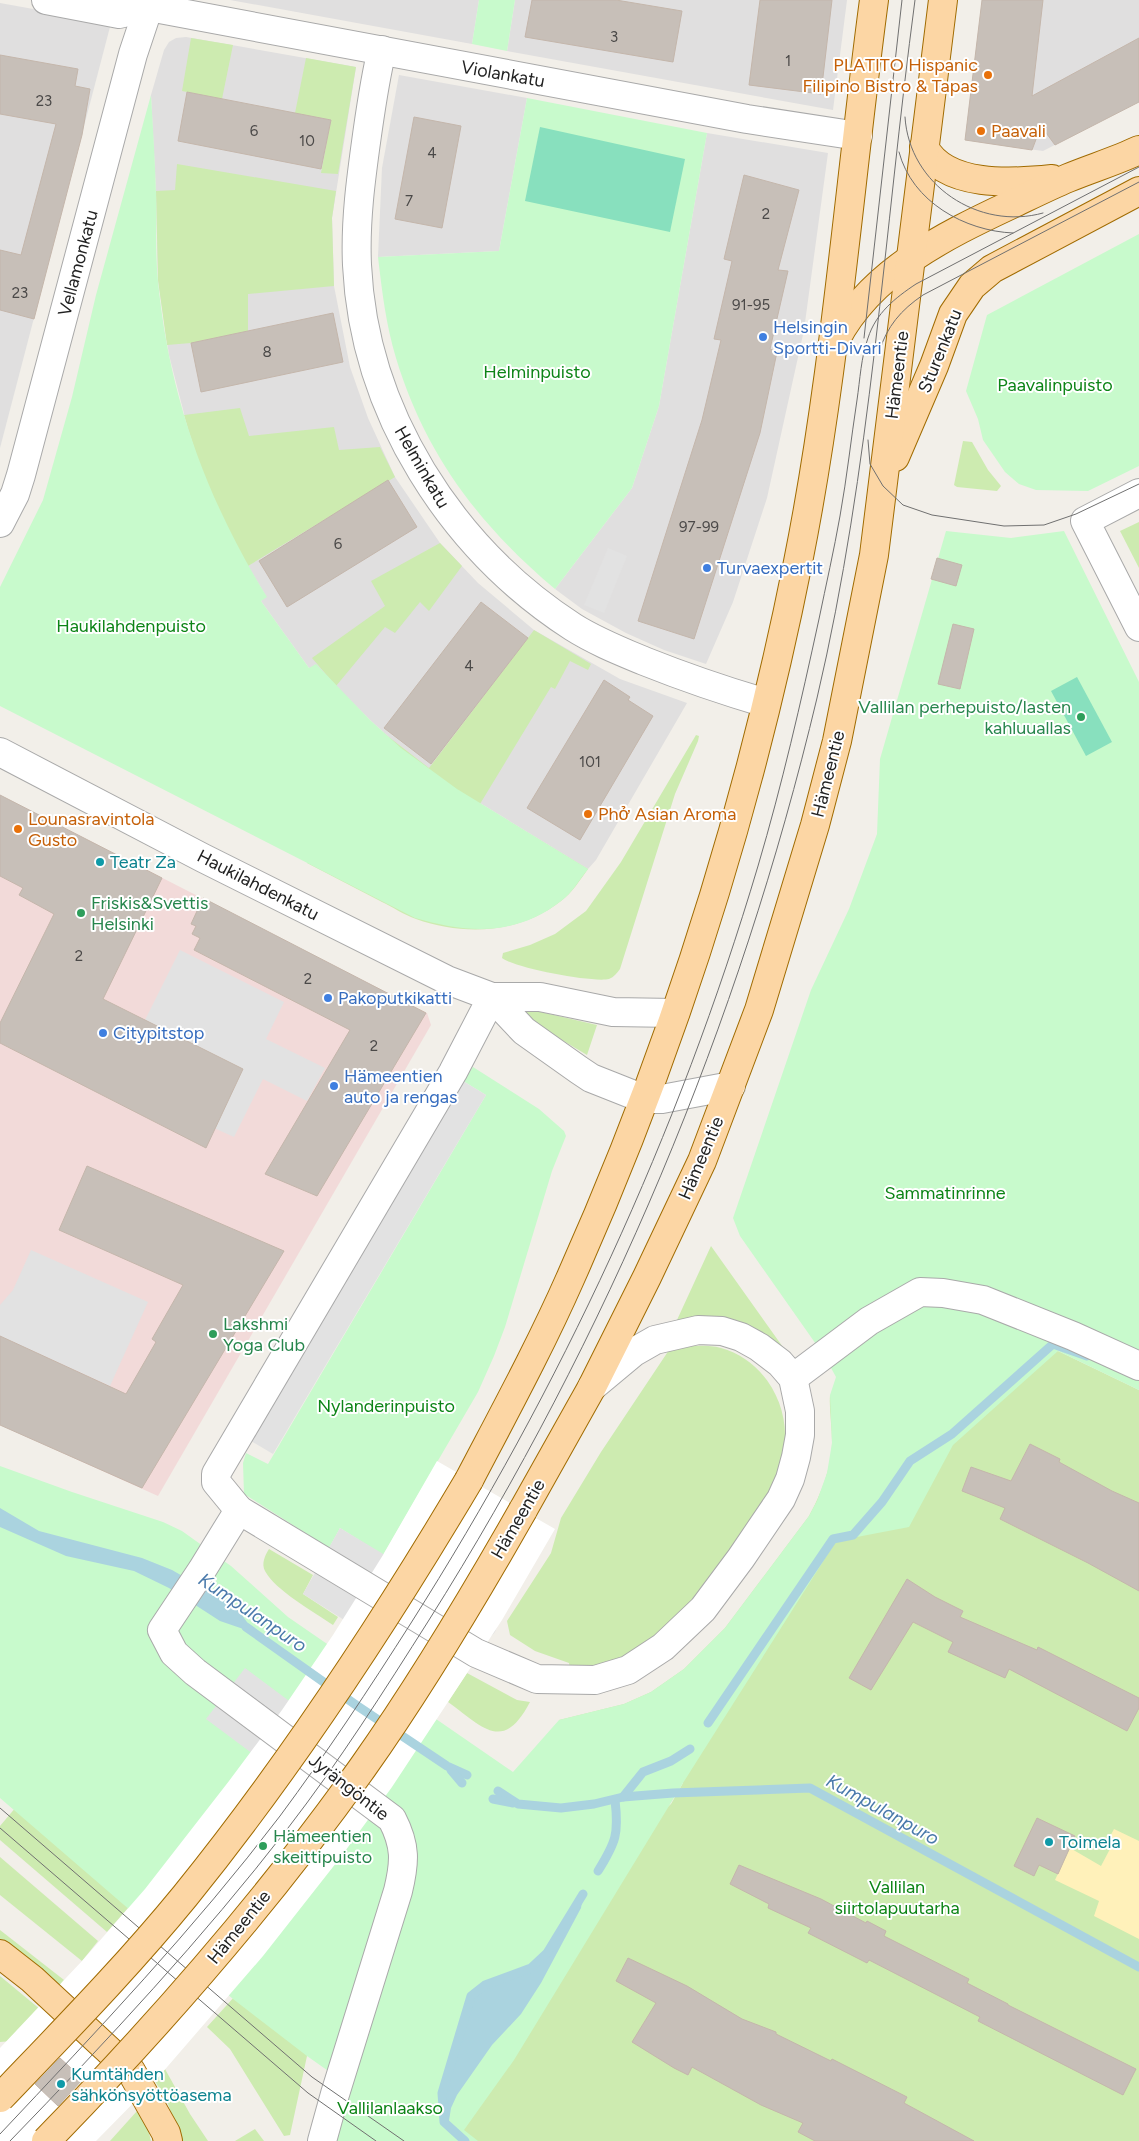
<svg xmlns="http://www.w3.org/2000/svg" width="1139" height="2141" viewBox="0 0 1139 2141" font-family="Figtree,sans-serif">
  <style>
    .residential { fill: #e0dfdf }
    .commercial { fill: #f2dad9 }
    .grass { fill: #cdebb0 }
    .sand { fill: #fff1ba }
    .park { fill: #c8facc }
    .pitch { fill: #88e0be }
    .parking { fill: #e2e2e2 }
    .water { fill: #aad3df }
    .pier { fill: #fff }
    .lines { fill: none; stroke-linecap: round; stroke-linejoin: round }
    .stream { stroke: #aad3df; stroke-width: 9 }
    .building { fill: #c7bfb8; stroke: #c4b6ab }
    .minor-casing { stroke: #a9a9a9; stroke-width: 30 }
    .major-casing { stroke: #a06b00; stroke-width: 30 }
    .minor { stroke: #fff; stroke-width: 28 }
    .major { stroke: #fcd6a4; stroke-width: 28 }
    .tram { stroke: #707070; stroke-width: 1 }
    .major-bridge-casing { stroke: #a06b00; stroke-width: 30; stroke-linecap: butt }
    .major-bridge { stroke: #fcd6a4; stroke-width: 28 }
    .food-dot { fill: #e8710a; stroke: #fff; stroke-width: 2 }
    .shop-dot { fill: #3f7fe0; stroke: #fff; stroke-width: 2 }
    .leisure-dot { fill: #2e9e5b; stroke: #fff; stroke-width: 2 }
    .culture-dot { fill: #0f9aa8; stroke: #fff; stroke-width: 2 }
    .labels { text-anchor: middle; stroke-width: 4; stroke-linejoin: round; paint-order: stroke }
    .number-label { font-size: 15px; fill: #4b4948 }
    .food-label { font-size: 18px; fill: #c56008; stroke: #fff; text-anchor: start }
    .street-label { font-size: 18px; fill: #222; stroke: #fff }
    .shop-label { font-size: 18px; fill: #366cbe; stroke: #fff; text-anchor: start }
    .park-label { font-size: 18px; fill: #0c8416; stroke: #fff }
    .leisure-label { font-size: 18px; fill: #27864d; stroke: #fff; text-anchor: start }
    .culture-label { font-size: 18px; fill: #0d838f; stroke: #fff; text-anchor: start }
    .water-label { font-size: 19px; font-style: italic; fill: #4a7aab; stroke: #fff }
  </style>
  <rect width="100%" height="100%" fill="#f2efe9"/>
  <g class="residential">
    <polygon points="230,0 479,0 472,44"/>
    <polygon points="515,0 847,0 833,110 507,51"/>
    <polygon points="982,0 1139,0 1139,102 1043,151 965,140"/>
    <polygon points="0,3 111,23 0,448"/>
    <polygon points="186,37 356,67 332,218 334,286 350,367 368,418 395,477 440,543 478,583 534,630 620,679 687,703 596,860 588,869 457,789 401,748 370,720 327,677 309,668 261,601 266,596 245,561 189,433 169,355 158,280 156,191 151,95 164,50 169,42 176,38"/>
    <polygon points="399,75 527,98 499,251 378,257 382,168"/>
    <polygon points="707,133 828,153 804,330 767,498 733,602 706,664 664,650 626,633 582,609 555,589 632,488 659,406"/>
  </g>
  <polygon class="commercial" points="0,795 427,1013 431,1025 158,1496 0,1425"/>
  <g class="grass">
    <polygon points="191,38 233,45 222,99 182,91"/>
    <polygon points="306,58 356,67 338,174 321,173 331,120 295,113"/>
    <polygon points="177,164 336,191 332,218 334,286 248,294 248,331 191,343 167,345 158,280 156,191 175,190"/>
    <path d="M240,408L249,436L334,427L339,450L380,447L395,477L248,566C218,522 199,466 184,415Z"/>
    <polygon points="963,441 972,442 988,470 1001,486 997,491 957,487 954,485"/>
    <polygon points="1139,522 1139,568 1120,531"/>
    <polygon points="440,543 462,566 429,611 420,602 395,633 385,627 336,686 312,658 385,606 371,581"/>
    <path d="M534,630L591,664L588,670L570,661L555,689L551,687L480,804L588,869C580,880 572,893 561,901C519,934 464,936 416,919C404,915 393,907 382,902C357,889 332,876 307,863L381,731L429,768Z"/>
    <path d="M696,735L699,736L698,741L675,794L620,969C617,973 614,977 609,979C593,983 514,968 502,958L503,953L530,945L555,934L586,911L621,862Z"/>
    <polygon points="528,1009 597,1025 587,1055 525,1018 522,1011"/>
    <polygon points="711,1246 780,1343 787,1353 688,1319 677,1320"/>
    <path d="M687,1346C698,1346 710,1345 721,1348C766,1360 793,1410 783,1454C780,1468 774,1481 768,1494L693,1605L632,1657L571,1674L569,1663L535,1651L510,1635L507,1621L551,1553L561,1518L601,1452L669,1350Z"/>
    <path d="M1058,1351L1139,1390V2141H336L351,2087L671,1804L683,1783L559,1720L624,1704L651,1692L684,1669L725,1628L809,1516C821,1494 832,1467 832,1442C832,1426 829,1411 830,1395Z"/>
    <path d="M269,1549L313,1575L303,1594L338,1617L333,1625C314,1612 275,1590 265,1571C261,1564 265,1555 269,1549Z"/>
    <path d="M467,1673L517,1700L530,1702C503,1753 484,1728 448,1702Z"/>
    <polygon points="22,1800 136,1899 107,1932 0,1840 0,1826"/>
    <polygon points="0,1857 98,1941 82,1961 0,1895"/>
    <polygon points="0,1930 64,1980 59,1986 0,1940"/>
    <polygon points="0,1976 41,2010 12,2041 0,2042"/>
    <polygon points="244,1986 320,2015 307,2056 290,2135 284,2136 230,2049 207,2027"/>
    <polygon points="165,2069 190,2114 208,2141 181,2141 167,2101 155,2081"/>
    <polygon points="137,2111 148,2129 151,2141 110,2141"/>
    <polygon points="255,2129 264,2141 235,2141"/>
  </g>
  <polygon class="sand" points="1114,1829 1139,1841 1139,1939 1094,1916 1099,1901 1055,1880 1070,1848 1101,1866 1110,1849 1105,1846"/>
  <g class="park">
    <polygon points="479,0 515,0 507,51 472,44"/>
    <path d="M151,95C153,128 155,161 156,193C157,222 155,252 158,281C169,396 206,498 267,597L261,601L309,668L316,664L370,720L401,748L457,789L588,869C579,880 572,893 561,901C515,937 467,933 415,918L0,706V587L43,500L72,397L96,295Z"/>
    <path d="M527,98L707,133L659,406L632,488L555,589C479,525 425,454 396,358C386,325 382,291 378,257L499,251Z"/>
    <polygon points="1139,234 1139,466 1088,491 1036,490 1019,484 1005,472 983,440 978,419 966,391 987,315"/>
    <polygon points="946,531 1011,538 1064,531 1139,682 1139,1390 1058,1351 953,1445 909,1527 836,1541 683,1783 514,2060 464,2130 478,2141 336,2141 351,2087 307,2056 233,1999 0,1798 0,1466 72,1492 163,1522 182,1531 231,1566 288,1617 513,1772 559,1720 624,1704 651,1692 684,1669 725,1628 809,1516 817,1501 827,1473 832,1443 830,1395 836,1377 825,1357 740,1236 733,1218 811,990 849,909 877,834 880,759"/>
    <polygon points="473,1067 539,1109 564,1131 566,1136 552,1171 505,1327 494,1356 478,1392 383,1555 340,1528 329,1548 244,1494 243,1463 246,1453 268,1464 486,1095 463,1081"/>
  </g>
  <g class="pitch">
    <polygon points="540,127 685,159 670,232 525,201"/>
    <polygon points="1077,677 1112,742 1086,756 1051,691"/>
  </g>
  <g class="parking">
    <polygon points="608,548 627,556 604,613 584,605"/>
    <polygon points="180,950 284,1002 266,1039 325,1068 307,1101 263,1079 234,1137 214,1128 145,1020"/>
    <polygon points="463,1081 486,1095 273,1454 239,1434"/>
    <polygon points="31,1250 148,1302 110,1386 0,1336 0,1305 13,1290"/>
    <polygon points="340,1528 498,1623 495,1632 476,1653 452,1688 303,1594"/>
    <polygon points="245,1668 383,1771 344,1822 206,1719"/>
  </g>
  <g class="water">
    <polygon points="0,1508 39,1531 142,1558 172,1570 236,1607 255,1633 220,1621 169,1588 134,1571 66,1556 0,1527"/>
    <polygon points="583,1894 581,1908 541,1983 521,2014 492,2045 457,2095 451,2108 448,2127 444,2122 442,2093 471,1996 485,1985 531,1968 547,1953"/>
  </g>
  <polygon class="pier" points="437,1461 555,1529 502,1620 392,1787 340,1858 263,1956 155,2081 96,2141 0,2141 0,2048 82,1961 145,1889 229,1781 282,1710 333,1635 383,1555"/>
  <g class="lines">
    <g class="stream">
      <polyline points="246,1627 356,1705 447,1766 467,1775"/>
      <polyline points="708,1723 833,1539 853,1535 882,1502 910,1461 952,1434 1053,1344 1087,1356"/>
      <polyline points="451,1770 462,1783"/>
      <polyline points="498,1791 518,1804 561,1808 594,1804 623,1797 673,1793 810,1788 1139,1967"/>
      <polyline points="623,1797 643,1772 671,1761 690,1749"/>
      <polyline points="493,1799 513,1803"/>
      <path d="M598,1871C616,1842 619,1834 615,1800"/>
      <polyline points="465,2141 444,2122 442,2093 471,1996 485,1985 531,1968 547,1953 583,1894"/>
    </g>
  </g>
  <g class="building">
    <polygon points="532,0 616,0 682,11 673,62 525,37"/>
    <polygon points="760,0 832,0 821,94 749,85"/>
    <polygon points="982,0 1043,0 1032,96 1139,38 1139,102 1055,145 1041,126 1032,150 965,140"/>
    <polygon points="0,55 78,69 75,86 90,89 82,135 34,319 0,310 0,250 21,255 56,124 0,114"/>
    <polygon points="187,92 331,120 321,169 178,141"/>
    <polygon points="414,117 461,126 442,228 395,219"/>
    <polygon points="744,175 799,190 778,270 788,271 770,349 777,352 760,433 694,639 638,621 702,420 721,340 714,339 732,261 724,259"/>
    <polygon points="333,313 343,362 201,392 191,343"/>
    <polygon points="388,480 417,527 287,607 259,561"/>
    <polygon points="937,558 962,565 956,586 931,579"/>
    <polygon points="481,602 528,638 431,764 384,728"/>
    <polygon points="953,624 974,629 960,689 938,684"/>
    <polygon points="604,680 630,697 628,700 653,716 580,840 527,808"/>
    <polygon points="0,795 162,878 103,999 243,1069 206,1148 0,1043 0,1023 54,914 19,895 23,888 0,876"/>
    <polygon points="203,898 426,1013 317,1196 265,1174 350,1030 194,950 200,938 192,934 196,926 191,924"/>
    <polygon points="87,1166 284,1251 142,1488 0,1425 0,1336 126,1394 156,1342 152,1339 183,1285 59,1230"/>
    <polygon points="1030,1444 1060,1459 1059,1462 1112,1491 1139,1503 1139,1591 1088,1563 1000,1519 1005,1508 962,1491 971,1467 1011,1481"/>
    <polygon points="907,1579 935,1597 963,1611 960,1617 1037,1650 1038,1647 1139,1698 1139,1708 1127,1731 1009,1669 1005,1678 948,1652 953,1642 913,1622 871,1690 849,1678"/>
    <polygon points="1037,1818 1075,1836 1058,1874 1039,1865 1034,1876 1014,1866"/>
    <polygon points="739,1865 821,1899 866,1923 867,1921 886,1931 884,1936 969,1979 967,1983 1008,2004 1008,2005 1136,2069 1123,2095 978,2021 980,2017 869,1960 867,1963 808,1933 811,1928 768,1908 769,1904 730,1884"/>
    <polygon points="628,1958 687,1986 742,2019 776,2032 776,2034 831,2061 832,2059 907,2097 904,2103 974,2141 815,2141 798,2132 803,2123 761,2105 692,2067 688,2075 674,2068 632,2042 656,2003 616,1981"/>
    <polygon points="60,2058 83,2079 58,2106 35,2084"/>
  </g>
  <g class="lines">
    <defs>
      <g id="minor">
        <polyline points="46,0 119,14 149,7 747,119 858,136"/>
        <path d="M382,50C375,78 371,107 367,135C361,178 355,221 357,265C364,412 451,548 573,627C595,641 620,651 644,661C684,677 725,691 766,703"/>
        <polyline points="1139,493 1085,521 1139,627"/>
        <polyline points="0,523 15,494 21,475 133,54 151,0"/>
        <polyline points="0,752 203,858 447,980 492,997 540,997 613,1012 675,1013"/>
        <polyline points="492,997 453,1072 220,1467 216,1474 216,1482 239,1510 476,1653 537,1679 595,1680 628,1670 663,1647 703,1609 741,1558 781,1499 790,1479 796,1457 800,1435 800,1411 793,1378 780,1363 759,1347 741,1337 722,1331 698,1330 655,1340 634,1352 592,1387"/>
        <polyline points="492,997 524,1031 579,1070 591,1078 644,1099 662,1099 731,1086"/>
        <polyline points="793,1378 869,1321 920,1292 943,1293 983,1300 1073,1336 1139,1366"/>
        <path d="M239,1510L202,1570L162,1630L174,1653L195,1672L392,1819C406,1846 405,1862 398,1891L335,2094L322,2141"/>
      </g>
      <g id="major">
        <path d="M924,147C945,188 1013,183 1052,179"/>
        <path d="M836,339C871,272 944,236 1010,205C1029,196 1049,186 1068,178C1092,168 1116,161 1139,150"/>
        <polyline points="895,457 934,366 953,314 972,286 992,269 1139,191"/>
        <path d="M469,1480C504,1413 540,1347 570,1279C673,1049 749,808 798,562C835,377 849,187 874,0"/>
        <polyline points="523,1510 592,1387 647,1277 702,1161 759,1010 815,825 837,741 874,555 943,0"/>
        <polyline points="0,1954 32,1979 131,2071 166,2133 168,2141"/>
      </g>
    </defs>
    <use href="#minor" class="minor-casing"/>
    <use href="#major" class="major-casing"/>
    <use href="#minor" class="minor"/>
    <use href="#major" class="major"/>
    <g class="tram">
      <path d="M905,117C909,185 979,231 1043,213"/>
      <path d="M899,152C912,202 965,231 1013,233"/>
      <polyline points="864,338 902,0"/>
      <path d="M879,352C887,326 901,310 923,295L1139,182"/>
      <polyline points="868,440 870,464 883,486 903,505 932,515 1004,526 1044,525 1076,514 1139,484"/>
      <polyline points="0,1808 312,2077 404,2141"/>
      <polyline points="0,1828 308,2093 376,2141"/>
      <path d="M0,2134C97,2031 194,1929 280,1816C326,1754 369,1689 411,1623C561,1387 678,1135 758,866C782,785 801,702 819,619C826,585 834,550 840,516C847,477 851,439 857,400C860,380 861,357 868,338C876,313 895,298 916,284L1139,167"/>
      <path d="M10,2141C108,2040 202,1939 288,1828C339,1762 384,1691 429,1620C608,1336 739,1025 817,698C871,469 884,233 915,0"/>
    </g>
    <defs>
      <g id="major-bridge">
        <path d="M0,2098C63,2032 127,1967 185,1896C291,1765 383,1625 469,1480"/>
        <path d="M46,2141C161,2023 267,1902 363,1767C421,1685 473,1598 523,1510"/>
      </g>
    </defs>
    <use href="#major-bridge" class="major-bridge-casing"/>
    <use href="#major-bridge" class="major-bridge"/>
  </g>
  <g class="food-dot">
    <circle cx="988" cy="75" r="5"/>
    <circle cx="981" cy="131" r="5"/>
    <circle cx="588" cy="814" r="5"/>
    <circle cx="18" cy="829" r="5"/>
  </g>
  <g class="shop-dot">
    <circle cx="763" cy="337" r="5"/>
    <circle cx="707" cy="568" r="5"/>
    <circle cx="328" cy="998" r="5"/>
    <circle cx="103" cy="1033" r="5"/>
    <circle cx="334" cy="1086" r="5"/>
  </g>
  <g class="leisure-dot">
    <circle cx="1081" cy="717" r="5"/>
    <circle cx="81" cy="913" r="5"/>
    <circle cx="213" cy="1334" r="5"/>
    <circle cx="263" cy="1846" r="5"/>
  </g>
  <g class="culture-dot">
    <circle cx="100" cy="862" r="5"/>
    <circle cx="1049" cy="1842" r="5"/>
    <circle cx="61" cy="2084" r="5"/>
  </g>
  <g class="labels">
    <g class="number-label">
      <text x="614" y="42">3</text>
      <text x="788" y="66">1</text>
      <text x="44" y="106">23</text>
      <text x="254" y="136">6</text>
      <text x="307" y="146">10</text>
      <text x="432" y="158">4</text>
      <text x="409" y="206">7</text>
      <text x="766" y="219">2</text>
      <text x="20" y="298">23</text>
      <text x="751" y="310">91-95</text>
      <text x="267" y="357">8</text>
      <text x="699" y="532">97-99</text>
      <text x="338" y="549">6</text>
      <text x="469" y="671">4</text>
      <text x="590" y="767">101</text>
      <text x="79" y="961">2</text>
      <text x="308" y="984">2</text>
      <text x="374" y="1051">2</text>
    </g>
    <g class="food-label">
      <text x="978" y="71" text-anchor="end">PLATITO Hispanic<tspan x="978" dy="21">Filipino Bistro &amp; Tapas</tspan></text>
      <text x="991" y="137">Paavali</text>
      <text x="598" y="820">Phở Asian Aroma</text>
      <text x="28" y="825">Lounasravintola<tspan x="28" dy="21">Gusto</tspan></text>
    </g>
    <g class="street-label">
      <text transform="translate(503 74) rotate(10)" y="6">Violankatu</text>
      <text transform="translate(78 263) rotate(-75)" y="6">Vellamonkatu</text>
      <text transform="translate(940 351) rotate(-68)" y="6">Sturenkatu</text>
      <text transform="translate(897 375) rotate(-83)" y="6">Hämeentie</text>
      <text transform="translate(422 467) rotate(60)" y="6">Helminkatu</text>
      <text transform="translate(828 774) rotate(-76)" y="6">Hämeentie</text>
      <text transform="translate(258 885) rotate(27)" y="6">Haukilahdenkatu</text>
      <text transform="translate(701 1158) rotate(-67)" y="6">Hämeentie</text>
      <text transform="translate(518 1519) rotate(-60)" y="6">Hämeentie</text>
      <text transform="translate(349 1787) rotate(38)" y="6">Jyrängöntie</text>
      <text transform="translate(239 1927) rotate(-51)" y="6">Hämeentie</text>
    </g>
    <g class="shop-label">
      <text x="773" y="333">Helsingin<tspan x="773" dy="21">Sportti-Divari</tspan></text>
      <text x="717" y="574">Turvaexpertit</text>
      <text x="338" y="1004">Pakoputkikatti</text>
      <text x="113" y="1039">Citypitstop</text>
      <text x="344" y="1082">Hämeentien<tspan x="344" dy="21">auto ja rengas</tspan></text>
    </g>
    <g class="park-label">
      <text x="537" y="378">Helminpuisto</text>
      <text x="1055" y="391">Paavalinpuisto</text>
      <text x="131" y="632">Haukilahdenpuisto</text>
      <text x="945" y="1199">Sammatinrinne</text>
      <text x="386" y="1412">Nylanderinpuisto</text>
      <text x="897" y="1893">Vallilan<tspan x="897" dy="21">siirtolapuutarha</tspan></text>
      <text x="390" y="2114">Vallilanlaakso</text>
    </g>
    <g class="leisure-label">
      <text x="1071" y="713" text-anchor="end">Vallilan perhepuisto/lasten<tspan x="1071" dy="21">kahluuallas</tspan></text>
      <text x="91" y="909">Friskis&amp;Svettis<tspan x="91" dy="21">Helsinki</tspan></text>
      <text x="223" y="1330">Lakshmi<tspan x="223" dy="21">Yoga Club</tspan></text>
      <text x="273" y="1842">Hämeentien<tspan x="273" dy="21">skeittipuisto</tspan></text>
    </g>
    <g class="culture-label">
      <text x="110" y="868">Teatr Za</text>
      <text x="1059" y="1848">Toimela</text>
      <text x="71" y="2080">Kumtähden<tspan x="71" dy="21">sähkönsyöttöasema</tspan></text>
    </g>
    <g class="water-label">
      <text transform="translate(253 1612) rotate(34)" y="7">Kumpulanpuro</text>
      <text transform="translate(883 1809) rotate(29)" y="7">Kumpulanpuro</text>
    </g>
  </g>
</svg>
